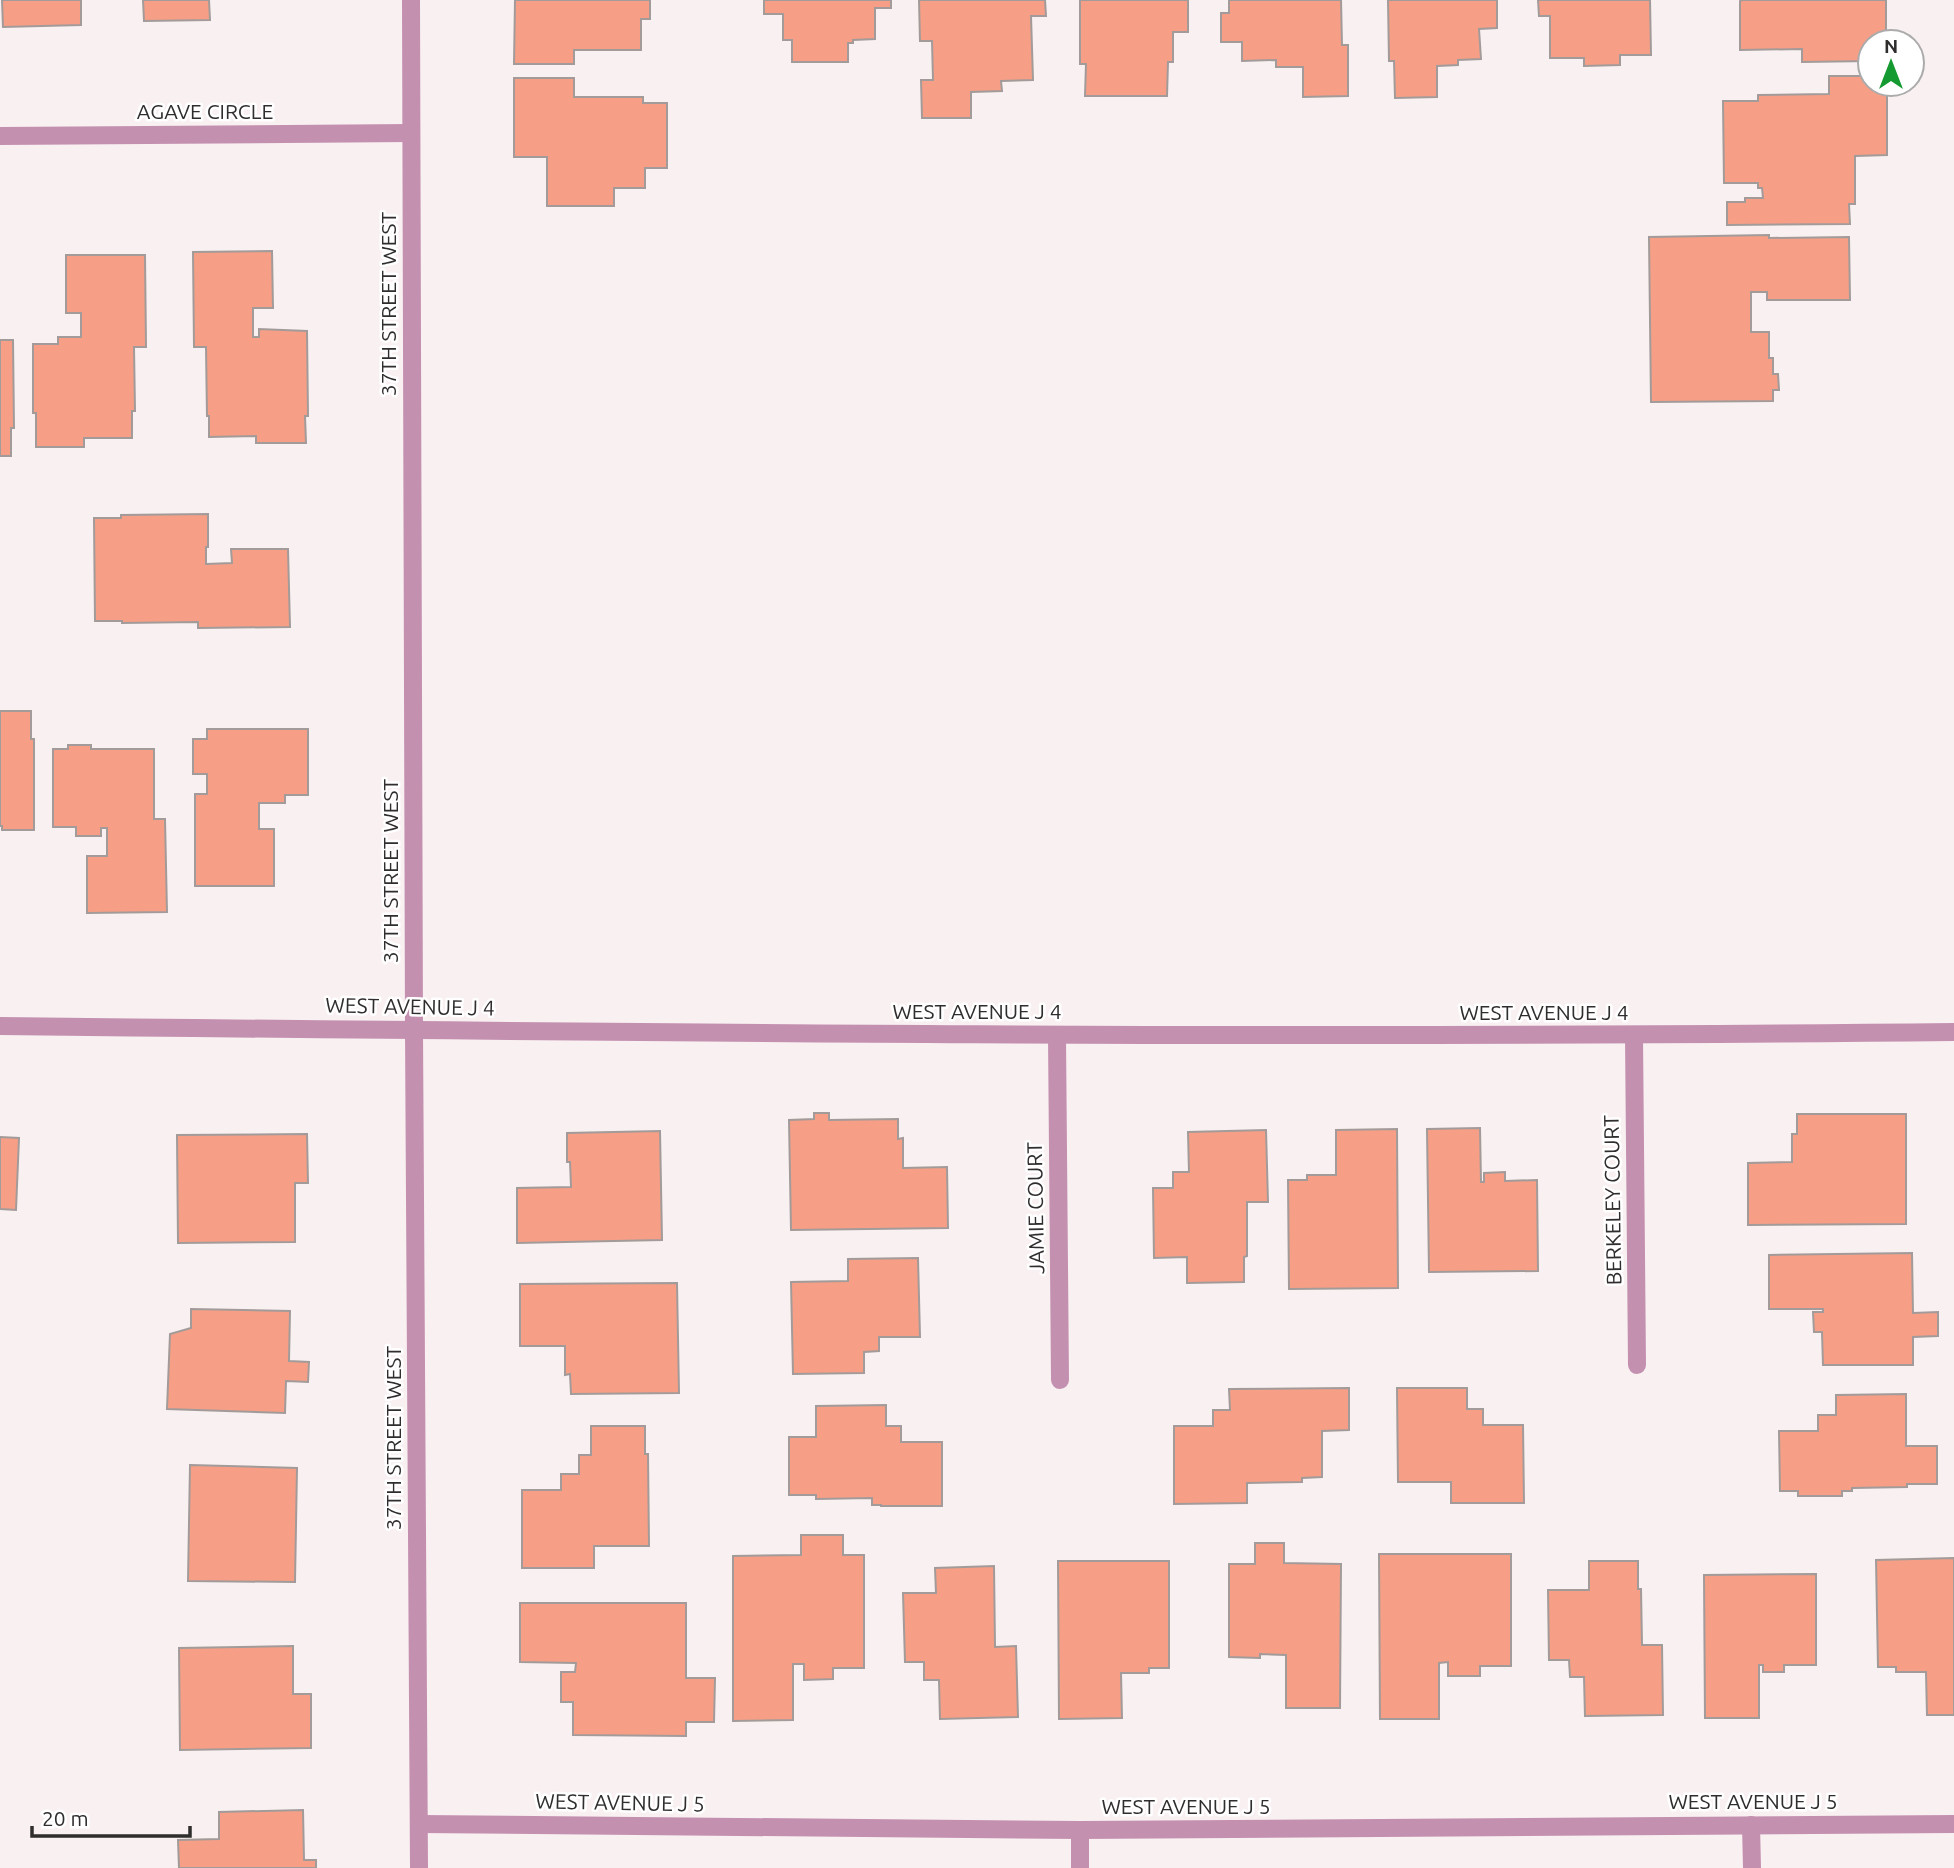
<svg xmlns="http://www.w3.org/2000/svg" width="1954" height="1868" viewBox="0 0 1954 1868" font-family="Ubuntu,sans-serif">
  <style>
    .building { fill: #f69f86; stroke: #a39b99; stroke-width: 2 }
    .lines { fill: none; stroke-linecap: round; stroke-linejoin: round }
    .street { stroke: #c490b0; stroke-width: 18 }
    .labels { text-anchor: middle; stroke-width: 5; stroke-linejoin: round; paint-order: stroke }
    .street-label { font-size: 21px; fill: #302d2d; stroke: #fff }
  </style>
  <rect width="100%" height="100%" fill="#f9f0f1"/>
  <g class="building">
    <polygon points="2,0 81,0 81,25 3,27"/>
    <polygon points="143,0 209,0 210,20 144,21"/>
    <polygon points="515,0 650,0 650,19 641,19 641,50 574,50 574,64 514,64"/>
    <polygon points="764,0 891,0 891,8 875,8 875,39 853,40 853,43 848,43 848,62 792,62 792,40 783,40 783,14 764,14"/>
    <polygon points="919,0 1045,0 1046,16 1031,16 1033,80 1001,81 1002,91 971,92 971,118 922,118 921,80 933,80 932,41 920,41"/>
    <polygon points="1080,0 1188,0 1188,32 1173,32 1173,62 1168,62 1167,96 1085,96 1086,64 1080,64"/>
    <polygon points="1229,0 1341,0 1342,45 1348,45 1348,96 1303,97 1303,67 1276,67 1276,60 1242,61 1242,42 1221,42 1221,13 1229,13"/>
    <polygon points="1388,0 1497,0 1497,28 1479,29 1481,59 1458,60 1458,65 1437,66 1437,97 1395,98 1394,61 1389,61"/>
    <polygon points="1538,0 1650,0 1651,55 1620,55 1620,65 1584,66 1584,58 1550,58 1550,16 1539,16"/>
    <polygon points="1742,0 1886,0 1886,40 1873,40 1873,42 1870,42 1870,61 1802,62 1802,49 1740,50 1740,1"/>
    <polygon points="1829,76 1870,76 1870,84 1887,84 1887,155 1855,156 1855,204 1849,204 1850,224 1727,225 1727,202 1745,202 1745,198 1763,198 1762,188 1758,188 1758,183 1724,183 1723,101 1758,101 1758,95 1829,94"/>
    <polygon points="514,78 574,78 574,97 643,97 643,103 667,103 667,168 645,168 645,188 614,188 614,206 547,206 547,157 514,157"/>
    <polygon points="1769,235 1769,238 1849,237 1850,300 1767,300 1767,292 1751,292 1751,332 1769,332 1769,358 1773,358 1773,374 1778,374 1779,390 1773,390 1773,401 1651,402 1649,237"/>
    <polygon points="272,251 273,308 253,308 253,337 259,337 259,329 307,331 308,416 305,416 306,443 256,443 256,436 209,437 209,416 207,416 206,347 194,347 193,252"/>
    <polygon points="66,255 145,255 146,347 134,347 135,411 132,411 132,438 84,438 84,447 36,447 36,413 33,413 33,344 58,344 58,337 81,337 81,313 66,313"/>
    <polygon points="0,340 13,340 14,428 11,428 11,456 0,456"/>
    <polygon points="208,514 208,547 206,547 206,564 232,563 231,549 288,549 290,627 198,628 198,622 122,623 122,621 95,621 94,518 121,518 121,515"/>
    <polygon points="0,711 31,711 31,739 34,739 34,830 2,830 2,826 0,826"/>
    <polygon points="207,729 308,729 308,795 285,795 285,803 259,803 259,829 274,829 274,886 195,886 195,794 207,794 207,774 193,774 193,739 207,739"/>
    <polygon points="68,745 91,745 91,749 154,749 154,819 165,819 167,912 87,913 87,856 107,856 107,828 101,828 101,836 76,836 76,827 53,827 53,749 68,749"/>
    <polygon points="814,1113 829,1113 829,1120 898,1119 898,1139 903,1138 903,1168 947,1167 948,1228 791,1230 789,1120 814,1119"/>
    <polygon points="1797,1114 1906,1114 1906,1224 1748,1225 1748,1163 1792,1162 1792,1134 1797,1134"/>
    <polygon points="1480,1128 1481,1182 1484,1182 1484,1173 1505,1172 1505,1181 1537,1180 1538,1271 1429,1272 1427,1129"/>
    <polygon points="1397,1129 1398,1288 1289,1289 1288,1180 1307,1180 1307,1175 1336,1175 1336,1130"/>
    <polygon points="1266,1130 1268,1202 1247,1202 1247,1256 1244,1257 1244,1282 1187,1283 1187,1257 1154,1258 1153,1188 1173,1188 1173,1172 1189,1172 1188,1132"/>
    <polygon points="660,1131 662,1240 517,1243 517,1188 571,1187 570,1162 567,1162 567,1133"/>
    <polygon points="307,1134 308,1183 295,1183 295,1242 178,1243 177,1135"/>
    <polygon points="0,1137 19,1138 16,1210 0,1209"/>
    <polygon points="1912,1253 1913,1313 1938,1312 1938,1336 1913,1337 1913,1365 1823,1365 1822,1332 1814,1332 1813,1312 1823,1312 1823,1309 1769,1309 1769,1255"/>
    <polygon points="918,1258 920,1337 879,1337 879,1351 864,1352 864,1373 793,1374 791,1282 848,1281 848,1259"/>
    <polygon points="677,1283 679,1393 571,1394 570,1374 565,1375 565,1346 520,1346 520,1284"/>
    <polygon points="191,1309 290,1311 289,1361 309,1362 308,1382 286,1381 285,1413 167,1409 170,1334 191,1328"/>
    <polygon points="1349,1388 1349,1430 1322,1431 1322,1477 1302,1478 1302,1482 1247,1483 1247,1503 1174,1504 1174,1426 1213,1426 1213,1410 1230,1410 1229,1389"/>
    <polygon points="1397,1388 1467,1388 1467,1409 1483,1409 1483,1425 1523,1425 1524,1503 1451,1503 1451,1482 1398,1482"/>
    <polygon points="1906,1394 1906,1446 1937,1446 1937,1484 1907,1484 1907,1487 1852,1488 1852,1491 1842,1491 1842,1496 1798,1496 1798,1491 1780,1491 1779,1431 1818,1431 1818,1415 1836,1415 1836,1395"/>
    <polygon points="886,1405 886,1426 901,1426 901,1442 942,1442 942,1506 881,1506 881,1505 872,1505 872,1498 816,1499 816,1495 789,1495 789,1437 816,1437 816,1406"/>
    <polygon points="591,1426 645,1426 645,1454 648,1454 649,1546 594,1546 594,1568 522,1568 522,1490 561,1490 561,1474 579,1474 579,1455 591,1455"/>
    <polygon points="190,1465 297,1468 295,1582 188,1581"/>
    <polygon points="801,1535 843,1535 843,1555 864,1555 864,1668 833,1668 833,1679 804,1680 804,1664 793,1664 793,1720 733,1721 733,1556 801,1555"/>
    <polygon points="1255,1543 1284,1543 1284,1563 1341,1564 1340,1708 1286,1708 1286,1655 1260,1654 1260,1658 1229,1657 1229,1564 1255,1564"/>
    <polygon points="1379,1554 1511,1554 1511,1666 1480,1666 1480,1676 1448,1676 1448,1662 1439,1663 1439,1719 1380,1719"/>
    <polygon points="1954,1558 1954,1715 1927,1715 1926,1672 1896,1672 1896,1667 1878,1667 1876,1560"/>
    <polygon points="1058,1561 1169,1561 1169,1668 1149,1668 1149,1673 1121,1673 1122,1718 1059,1719"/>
    <polygon points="1589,1561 1638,1561 1638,1589 1641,1589 1642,1645 1662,1645 1663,1715 1585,1716 1584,1677 1570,1677 1569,1660 1549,1660 1548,1590 1589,1590"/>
    <polygon points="994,1566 995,1647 1016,1646 1018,1717 940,1719 939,1680 924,1680 924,1662 905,1662 903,1593 936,1593 935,1568"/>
    <polygon points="1816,1574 1816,1665 1784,1665 1784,1672 1763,1672 1763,1665 1759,1665 1759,1718 1705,1718 1704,1575"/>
    <polygon points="520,1603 686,1603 686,1678 715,1678 714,1722 686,1722 686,1736 573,1735 573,1702 561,1702 561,1672 575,1672 576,1663 520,1662"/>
    <polygon points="293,1646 293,1694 311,1694 311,1748 180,1750 179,1648"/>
    <polygon points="303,1810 304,1860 316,1860 316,1868 179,1868 178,1840 219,1839 219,1812"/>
  </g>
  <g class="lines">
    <g class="street">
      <polyline points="411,0 414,1030 419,1868"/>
      <polyline points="0,136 411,133"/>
      <path d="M0,1026C651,1033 1303,1039 1954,1032"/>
      <polyline points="1057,1036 1060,1380"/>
      <polyline points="1634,1036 1637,1365"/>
      <polyline points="419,1824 1080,1830 1954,1824"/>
      <polyline points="1751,1825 1752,1868"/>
      <polyline points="1080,1868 1080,1830"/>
    </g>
  </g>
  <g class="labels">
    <g class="street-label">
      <text x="205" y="119">AGAVE CIRCLE</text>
      <text transform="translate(389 304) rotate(-90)" y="7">37TH STREET WEST</text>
      <text transform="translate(391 871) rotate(-90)" y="7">37TH STREET WEST</text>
      <text transform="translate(410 1007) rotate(1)" y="7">WEST AVENUE J 4</text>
      <text x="977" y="1019">WEST AVENUE J 4</text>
      <text x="1544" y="1020">WEST AVENUE J 4</text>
      <text transform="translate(1613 1200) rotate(-91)" y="7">BERKELEY COURT</text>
      <text transform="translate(1036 1208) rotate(-91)" y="7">JAMIE COURT</text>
      <text transform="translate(394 1438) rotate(-90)" y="7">37TH STREET WEST</text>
      <text x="1753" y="1809">WEST AVENUE J 5</text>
      <text transform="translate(620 1803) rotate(1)" y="7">WEST AVENUE J 5</text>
      <text x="1186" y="1814">WEST AVENUE J 5</text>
    </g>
  </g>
  <g transform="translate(1891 63)"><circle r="33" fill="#ffffff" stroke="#acabab" stroke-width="2"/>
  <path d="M0-5L12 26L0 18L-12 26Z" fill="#149a31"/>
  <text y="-10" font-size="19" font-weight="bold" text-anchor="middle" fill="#302d2d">N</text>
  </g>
  <path d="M32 1826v10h158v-10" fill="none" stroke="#302d2d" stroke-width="3.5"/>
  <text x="42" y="1826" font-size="21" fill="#302d2d" stroke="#ffffff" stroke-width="5" paint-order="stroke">20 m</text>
</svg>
